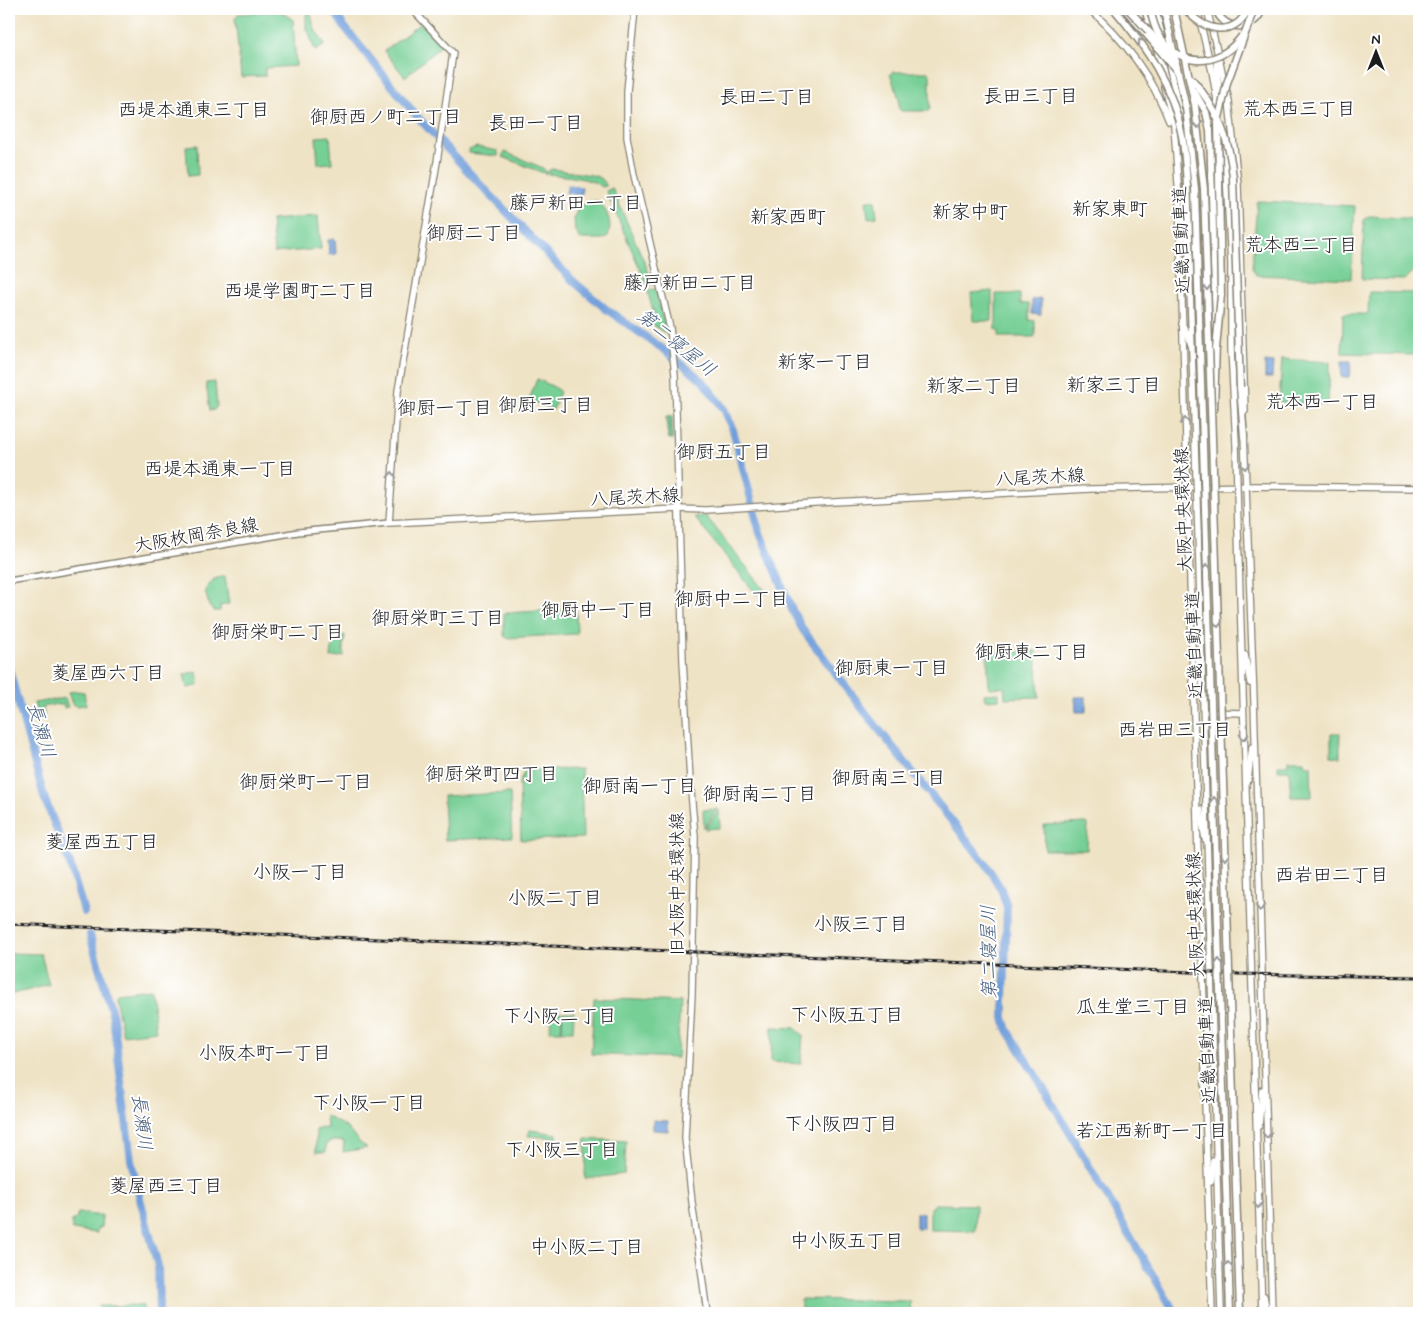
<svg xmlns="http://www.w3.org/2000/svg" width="1428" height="1322" viewBox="0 0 1428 1322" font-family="Mynerve,'Klee One',sans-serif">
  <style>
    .green { fill: #76cf95; stroke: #497658 }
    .forest { fill: #60b27e; stroke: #3e674d }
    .water { fill: #719fda; stroke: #465e7b }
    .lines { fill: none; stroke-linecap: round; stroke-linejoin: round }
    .stream { stroke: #719fda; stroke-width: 1 }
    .river { stroke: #719fda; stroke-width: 8 }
    .secondary-casing { stroke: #868070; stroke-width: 8 }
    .primary-casing { stroke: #868070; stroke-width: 8 }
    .highway-casing { stroke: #868070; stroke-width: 9 }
    .secondary { stroke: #fff; stroke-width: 5 }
    .primary { stroke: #fff; stroke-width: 5.5 }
    .highway { stroke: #fff; stroke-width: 6 }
    .rail-casing { stroke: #1c1c1c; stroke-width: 3 }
    .rail { stroke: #fff; stroke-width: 1; stroke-dasharray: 4; stroke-linecap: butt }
    .primary-bridge-casing { stroke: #868070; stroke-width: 8; stroke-linecap: butt }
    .highway-bridge-casing { stroke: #868070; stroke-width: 9; stroke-linecap: butt }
    .primary-bridge { stroke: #fff; stroke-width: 5.5 }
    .highway-bridge { stroke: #fff; stroke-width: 6 }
    .oneway { stroke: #999 }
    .labels { text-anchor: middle; stroke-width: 4; stroke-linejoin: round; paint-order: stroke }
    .street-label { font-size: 18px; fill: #1c1c1c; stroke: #fff }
    .neighbourhood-label { font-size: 19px; fill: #1c1c1c; stroke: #fff }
    .water-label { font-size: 19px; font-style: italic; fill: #465e7b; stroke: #fff }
  </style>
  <rect width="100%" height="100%" fill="#fff"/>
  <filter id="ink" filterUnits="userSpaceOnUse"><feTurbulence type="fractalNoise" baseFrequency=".02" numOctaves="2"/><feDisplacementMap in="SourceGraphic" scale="10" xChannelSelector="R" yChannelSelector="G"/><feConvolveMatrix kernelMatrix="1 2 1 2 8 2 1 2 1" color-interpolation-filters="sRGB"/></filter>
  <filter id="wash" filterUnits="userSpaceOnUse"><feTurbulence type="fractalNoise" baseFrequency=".0096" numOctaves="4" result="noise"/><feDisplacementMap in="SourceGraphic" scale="20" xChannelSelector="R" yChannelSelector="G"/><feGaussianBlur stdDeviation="1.12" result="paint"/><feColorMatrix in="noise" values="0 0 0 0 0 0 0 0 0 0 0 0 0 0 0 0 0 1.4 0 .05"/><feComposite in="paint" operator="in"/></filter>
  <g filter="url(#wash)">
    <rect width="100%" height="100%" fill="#efe3c5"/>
    <g class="green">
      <polygon points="281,11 293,20 296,66 265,68 265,76 241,77 235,18 238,14"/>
      <path d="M310,12C313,18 312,24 315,30C318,35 322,39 325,45L315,51L308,30H306V13Z"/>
      <polygon points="421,23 442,45 405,77 384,51"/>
      <polygon points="892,72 928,72 930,74 930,109 928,111 901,111 899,109 899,98 890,74"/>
      <polygon points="330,136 332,163 318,164 316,137"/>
      <polygon points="197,145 198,175 188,176 186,146"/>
      <polygon points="477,147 498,151 498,156 469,153 469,150"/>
      <polygon points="505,152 543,168 546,171 546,174 503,157 503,154"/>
      <path d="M552,169L591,175C597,176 605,179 606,186L602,187C591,177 562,176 548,174V171Z"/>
      <polygon points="612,188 654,284 647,285 606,191"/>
      <path d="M597,200C607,210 613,222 608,236L603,239H579L577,232L575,231L574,218L576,216L577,207Z"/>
      <polygon points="866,200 875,200 877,217 868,218"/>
      <polygon points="1259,201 1355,206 1351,279 1256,275 1252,268 1257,202"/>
      <polygon points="318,216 321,249 274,253 271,220"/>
      <polygon points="1369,216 1419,219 1419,267 1404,280 1362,279 1364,220"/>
      <polygon points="656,289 656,290 667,334 651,324 655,318 647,290"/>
      <polygon points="992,291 992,321 973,321 971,293"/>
      <polygon points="1369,292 1416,293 1414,355 1342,353 1343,314 1368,314"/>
      <polygon points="996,294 1020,294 1020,304 1029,304 1029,320 1035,321 1035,337 999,337 999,331 996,330"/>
      <polygon points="1282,359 1330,362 1328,405 1279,402"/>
      <polygon points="537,379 554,387 560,392 553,410 529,400"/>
      <polygon points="215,382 217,406 214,410 210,411 206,383"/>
      <polygon points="706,516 767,593 756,594 694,517"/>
      <polygon points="225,576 229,604 220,606 220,611 213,611 209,606 205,590 214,579"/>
      <polygon points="574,609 576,611 577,633 576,634 507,638 504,636 504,614 505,613"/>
      <polygon points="345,635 343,649 344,656 331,658 333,639"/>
      <polygon points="1036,651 1039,697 1005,698 1004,687 989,688 987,653"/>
      <polygon points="197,672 199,684 197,686 187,688 184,674"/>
      <polygon points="77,691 84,692 86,705 76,706 72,704 68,692"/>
      <polygon points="999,693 999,699 985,700 984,694"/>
      <polygon points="65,698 68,707 64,708 64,705 57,705 57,704 43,707 44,716 38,717 34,703"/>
      <polygon points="1331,733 1340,733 1340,757 1331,756"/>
      <polygon points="1288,760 1304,760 1305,765 1311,765 1312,797 1291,797 1289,770 1278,770 1278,765 1288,765"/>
      <polygon points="581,769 583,838 521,840 519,783 525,770"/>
      <polygon points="510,793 512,837 445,840 443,796"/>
      <polygon points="717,809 704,828 703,810"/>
      <polygon points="719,810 720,828 705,829"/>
      <polygon points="1086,823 1088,824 1087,850 1045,850 1044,825"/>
      <polygon points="9,953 41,954 49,985 9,995"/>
      <polygon points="151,989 156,1031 123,1035 115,997 117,993"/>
      <polygon points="594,998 680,1002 677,1058 591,1054"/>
      <polygon points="551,1012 562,1012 561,1031 550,1031"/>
      <polygon points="563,1012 574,1012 573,1031 562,1031"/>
      <polygon points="772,1027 795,1028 803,1035 801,1064 771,1062"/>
      <polygon points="326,1116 346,1127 359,1142 367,1148 343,1152 344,1141 331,1141 326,1144 326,1152 316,1152 316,1129 327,1128"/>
      <polygon points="530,1130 557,1134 557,1138 528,1136"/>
      <polygon points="586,1139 626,1141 624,1174 585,1179"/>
      <polygon points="935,1204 976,1205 975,1231 930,1230 930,1208"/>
      <polygon points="78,1213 102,1216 101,1227 97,1229 97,1233 72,1230 72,1220 76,1220"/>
      <polygon points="801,1299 910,1301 911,1313 801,1313"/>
      <polygon points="143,1305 143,1313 100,1313 99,1306"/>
    </g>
    <polygon class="forest" points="672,416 673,440 668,438 666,417"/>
    <g class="water">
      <polygon points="568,185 582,187 581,195 566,193"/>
      <polygon points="335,239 336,254 329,255 328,240"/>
      <polygon points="1041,299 1041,315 1032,314 1032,300"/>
      <polygon points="1342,361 1351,361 1350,377 1341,377"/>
      <polygon points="1265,362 1273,363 1272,378 1265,378"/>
      <polygon points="1075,697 1086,697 1086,712 1076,712"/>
      <polygon points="653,1120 668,1121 668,1131 653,1130"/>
      <rect x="916" y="1213" width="7" height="15"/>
    </g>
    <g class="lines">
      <polyline class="stream" points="1001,1029 1007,1027"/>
      <g class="river">
        <polyline points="333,9 343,25 414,113 478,182 572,280 606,309 663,349 703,381 724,409 733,430 760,533 793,612 803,630 865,712 985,863 1001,889 1007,907 1004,1001 1004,1018 1008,1030 1047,1094 1175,1313"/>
        <polyline points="9,669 44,797 70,864 84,912"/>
        <polyline points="90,935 113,1017 131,1160 137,1187 158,1266 159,1313"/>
      </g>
    </g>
  </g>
  <g filter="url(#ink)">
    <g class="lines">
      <defs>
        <polyline id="secondary" points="9,581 298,532 389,523"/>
        <g id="primary">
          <polyline points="412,9 453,53 437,162 398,391 389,523 678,509 706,510 814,503 1090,489 1255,486 1419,488"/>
          <polyline points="635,9 627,91 627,137 634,175 670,328 675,375 683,661 690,780 695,837 692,994 685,1138 692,1202 707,1313"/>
          <path d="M1089,9C1125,40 1152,77 1169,121"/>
          <polyline points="1155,9 1163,39"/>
          <polyline points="1197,9 1212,71 1219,112"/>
          <polyline points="1207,9 1229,101 1238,184 1245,411"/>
          <polyline points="1216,58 1219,91"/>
          <polyline points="1168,60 1184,134"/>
          <polyline points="1164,87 1174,125 1179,198 1198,855 1205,1029 1205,1103 1212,1313"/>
          <polyline points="1222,131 1226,174 1231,263 1231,349 1236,444"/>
          <polyline points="1188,226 1195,444"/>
          <polyline points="1183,240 1186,199"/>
          <polyline points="1182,324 1187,333 1191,345"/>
          <polyline points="1244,433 1254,701 1272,1313"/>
          <polyline points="1198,531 1221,1313"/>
          <polyline points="1238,531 1262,1313"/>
          <polyline points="1245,655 1250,683"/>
          <polyline points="1196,685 1199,659"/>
          <polyline points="1208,712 1243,713"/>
          <polyline points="1248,780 1252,747"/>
          <polyline points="1200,809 1205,839"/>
          <polyline points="1259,1126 1262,1090"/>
          <polyline points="1211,1181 1213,1161"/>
          <polyline points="1264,1296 1267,1313"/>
        </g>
        <g id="highway">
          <polyline points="1125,9 1148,36"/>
          <polyline points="1145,9 1153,36"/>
          <path d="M1216,9C1223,32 1255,32 1262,9"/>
          <polyline points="1156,46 1166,82"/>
          <polyline points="1187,186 1195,274"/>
          <polyline points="1213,229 1216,329"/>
          <polyline points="1240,387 1244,437"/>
          <polyline points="1214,409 1216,344"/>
        </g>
      </defs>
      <use href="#secondary" class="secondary-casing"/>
      <use href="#primary" class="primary-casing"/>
      <use href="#highway" class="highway-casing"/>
      <use href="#secondary" class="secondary"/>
      <use href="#primary" class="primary"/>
      <use href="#highway" class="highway"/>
      <defs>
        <polyline id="rail" points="9,924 1239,974 1419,977"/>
      </defs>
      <use href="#rail" class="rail-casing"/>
      <use href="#rail" class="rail"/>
      <defs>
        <g id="primary-bridge">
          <polyline points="1195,444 1198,531"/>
          <polyline points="1236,444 1238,531"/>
        </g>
        <g id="highway-bridge">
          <polyline points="1128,9 1176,61"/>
          <path d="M1150,9C1152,18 1154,27 1159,35C1180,69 1219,68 1242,36"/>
          <polyline points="1164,9 1186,108 1195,189 1230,1313"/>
          <polyline points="1174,9 1195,105 1204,189 1240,1313"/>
          <path d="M1186,9C1202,31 1235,39 1248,9"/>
          <path d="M1115,10C1147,48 1173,86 1182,136C1185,152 1186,169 1187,186"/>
          <polyline points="1148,36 1178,72"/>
          <path d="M1191,78C1217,108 1230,139 1233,178L1240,387"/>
          <polyline points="1194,91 1206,112 1210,130 1213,229"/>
          <polyline points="1216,349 1221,295 1218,122 1227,83 1254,9"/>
        </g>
      </defs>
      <use href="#primary-bridge" class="primary-bridge-casing"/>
      <use href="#highway-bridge" class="highway-bridge-casing"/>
      <use href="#primary-bridge" class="primary-bridge"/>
      <use href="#highway-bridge" class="highway-bridge"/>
    </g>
    <defs><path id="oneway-chevron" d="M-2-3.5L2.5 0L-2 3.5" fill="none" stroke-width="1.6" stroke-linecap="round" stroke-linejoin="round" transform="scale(1.25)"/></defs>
    <g class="oneway">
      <use href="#oneway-chevron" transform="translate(1141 42) rotate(-126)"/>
      <use href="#oneway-chevron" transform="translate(1198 125) rotate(82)"/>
      <use href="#oneway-chevron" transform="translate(1207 287) rotate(88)"/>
      <use href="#oneway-chevron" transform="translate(1185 421) rotate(-92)"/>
      <use href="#oneway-chevron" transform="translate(1245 466) rotate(87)"/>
      <use href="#oneway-chevron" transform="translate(392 475) rotate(-86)"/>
      <use href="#oneway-chevron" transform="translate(1207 567) rotate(-92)"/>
      <use href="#oneway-chevron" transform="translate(1218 624) rotate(88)"/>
      <use href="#oneway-chevron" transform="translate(1244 737) rotate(89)"/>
      <use href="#oneway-chevron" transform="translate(1214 800) rotate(-92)"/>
      <use href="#oneway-chevron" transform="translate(1225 857) rotate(88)"/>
      <use href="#oneway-chevron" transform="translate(1260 908) rotate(88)"/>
      <use href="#oneway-chevron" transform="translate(1219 962) rotate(-92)"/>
      <use href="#oneway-chevron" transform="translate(1267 1135) rotate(88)"/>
      <use href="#oneway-chevron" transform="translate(1258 1205) rotate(88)"/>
      <use href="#oneway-chevron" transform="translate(1228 1265) rotate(-92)"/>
    </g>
  </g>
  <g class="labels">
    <g class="street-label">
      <text transform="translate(1181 240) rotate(-92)" y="6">近畿自動車道</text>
      <text transform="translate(1040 477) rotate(-3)" y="6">八尾茨木線</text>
      <text transform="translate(635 497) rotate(-3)" y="6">八尾茨木線</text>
      <text transform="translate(1183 510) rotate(-92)" y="6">大阪中央環状線</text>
      <text transform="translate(196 535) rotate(-10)" y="6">大阪枚岡奈良線</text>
      <text transform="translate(1194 645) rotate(-92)" y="6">近畿自動車道</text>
      <text transform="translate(677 884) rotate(-90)" y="6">旧大阪中央環状線</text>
      <text transform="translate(1195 915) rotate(-92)" y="6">大阪中央環状線</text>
      <text transform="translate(1207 1050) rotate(-92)" y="6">近畿自動車道</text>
    </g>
    <g class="neighbourhood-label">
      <text x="1031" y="102">長田三丁目</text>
      <text x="767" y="103">長田二丁目</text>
      <text x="1299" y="115">荒本西三丁目</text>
      <text x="194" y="116">西堤本通東三丁目</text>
      <text x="386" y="123">御厨西ノ町二丁目</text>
      <text x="536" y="129">長田一丁目</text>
      <text x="576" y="209">藤戸新田一丁目</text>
      <text x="1110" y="215">新家東町</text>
      <text x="970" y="218">新家中町</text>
      <text x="788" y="223">新家西町</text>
      <text x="474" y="239">御厨二丁目</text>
      <text x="1301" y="251">荒本西二丁目</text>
      <text x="690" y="289">藤戸新田二丁目</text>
      <text x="300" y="297">西堤学園町二丁目</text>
      <text x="825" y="368">新家一丁目</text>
      <text x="1114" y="391">新家三丁目</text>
      <text x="974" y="392">新家二丁目</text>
      <text x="1322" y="408">荒本西一丁目</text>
      <text x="546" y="411">御厨三丁目</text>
      <text x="445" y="414">御厨一丁目</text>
      <text x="724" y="458">御厨五丁目</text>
      <text x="220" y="475">西堤本通東一丁目</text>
      <text x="732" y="605">御厨中二丁目</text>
      <text x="598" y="616">御厨中一丁目</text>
      <text x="438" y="624">御厨栄町三丁目</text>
      <text x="278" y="638">御厨栄町二丁目</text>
      <text x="1032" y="658">御厨東二丁目</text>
      <text x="892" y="674">御厨東一丁目</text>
      <text x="108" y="679">菱屋西六丁目</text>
      <text x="1175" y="736">西岩田三丁目</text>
      <text x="492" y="780">御厨栄町四丁目</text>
      <text x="889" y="784">御厨南三丁目</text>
      <text x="306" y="788">御厨栄町一丁目</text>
      <text x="640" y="792">御厨南一丁目</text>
      <text x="760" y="800">御厨南二丁目</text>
      <text x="102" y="848">菱屋西五丁目</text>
      <text x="300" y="878">小阪一丁目</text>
      <text x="1332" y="881">西岩田二丁目</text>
      <text x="555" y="904">小阪二丁目</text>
      <text x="861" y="930">小阪三丁目</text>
      <text x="1133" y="1013">瓜生堂三丁目</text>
      <text x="847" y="1021">下小阪五丁目</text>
      <text x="560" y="1022">下小阪二丁目</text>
      <text x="265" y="1059">小阪本町一丁目</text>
      <text x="369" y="1109">下小阪一丁目</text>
      <text x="841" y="1130">下小阪四丁目</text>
      <text x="1152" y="1137">若江西新町一丁目</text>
      <text x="562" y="1156">下小阪三丁目</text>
      <text x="166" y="1192">菱屋西三丁目</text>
      <text x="847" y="1247">中小阪五丁目</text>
      <text x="587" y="1253">中小阪二丁目</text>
    </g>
    <g class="water-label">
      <text transform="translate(677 342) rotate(39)" y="7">第二寝屋川</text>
      <text transform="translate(42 730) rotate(74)" y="7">長瀬川</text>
      <text transform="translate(988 952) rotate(-91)" y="7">第二寝屋川</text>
      <text transform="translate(143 1122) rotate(83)" y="7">長瀬川</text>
    </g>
  </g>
  <rect width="1428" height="1322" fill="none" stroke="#fff" stroke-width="30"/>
  <g transform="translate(1376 52)" stroke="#ffffff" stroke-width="4" paint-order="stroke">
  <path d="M0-4L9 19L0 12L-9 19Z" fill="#1c1c1c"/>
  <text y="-8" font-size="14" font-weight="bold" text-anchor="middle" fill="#1c1c1c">N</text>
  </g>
</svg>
